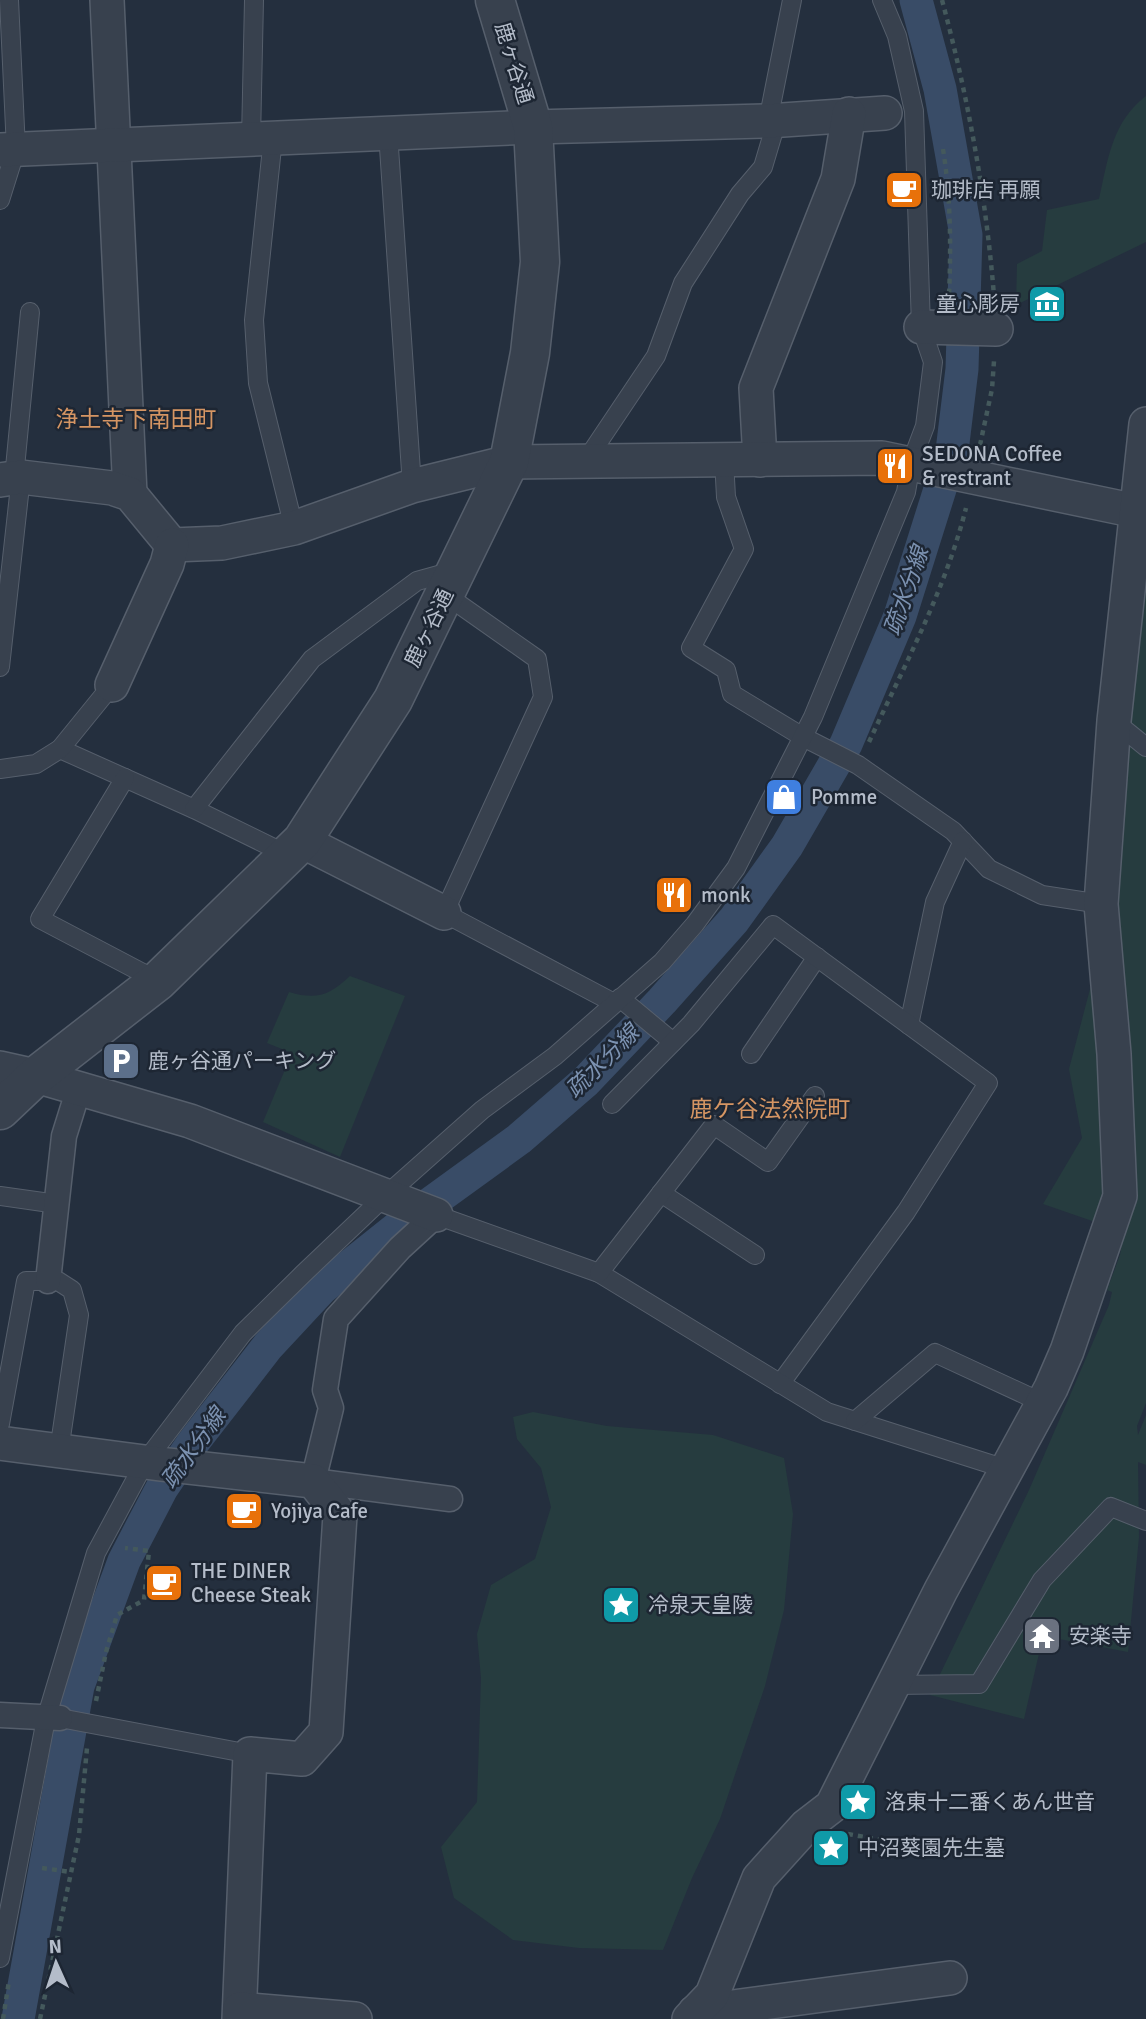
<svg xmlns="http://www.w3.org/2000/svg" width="1146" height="2019" viewBox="0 0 1146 2019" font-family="Signika,'Noto Sans JP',sans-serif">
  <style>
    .green { fill: #263c3f }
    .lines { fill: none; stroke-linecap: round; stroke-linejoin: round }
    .canal { stroke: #394c67; stroke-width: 33 }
    .service-casing { stroke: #565f6c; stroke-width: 20 }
    .pedestrian-casing { stroke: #565f6c; stroke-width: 27 }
    .minor-casing { stroke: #565f6c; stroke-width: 36 }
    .tertiary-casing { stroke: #565f6c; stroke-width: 41 }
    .path { stroke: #44595c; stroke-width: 4.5; stroke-dasharray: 5 5; stroke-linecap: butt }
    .service { stroke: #38414e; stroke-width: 18 }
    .pedestrian { stroke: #38414e; stroke-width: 24 }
    .minor { stroke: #38414e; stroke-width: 33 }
    .tertiary { stroke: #38414e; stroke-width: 38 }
    .labels { text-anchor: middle; stroke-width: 5; stroke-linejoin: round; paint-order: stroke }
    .street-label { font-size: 21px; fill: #b4bcc9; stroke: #1d2633 }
    .poi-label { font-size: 21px; fill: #b4bcc9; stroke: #1d2633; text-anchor: start }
    .neighbourhood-label { font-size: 23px; fill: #d59563; stroke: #1d2633 }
    .water-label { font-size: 23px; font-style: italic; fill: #7c92b1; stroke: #1d2633 }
  </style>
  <rect width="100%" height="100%" fill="#242f3e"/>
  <g class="green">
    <path d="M1146,96V242L1016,305L1017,264L1042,251L1047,210L1099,199C1108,159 1112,122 1146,96Z"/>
    <polygon points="1146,435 1146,1403 1137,1426 1138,1435 1146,1415 1146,1465 1138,1462 1139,1537 1128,1652 1043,1636 1024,1719 930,1695 1029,1490 1109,1305 1112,1292 1107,1290 1120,1255 1124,1232 1043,1204 1082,1138 1069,1069 1110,913"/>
    <path d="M350,976L405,996L340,1157L263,1122L292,1053L267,1043L289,992C316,1000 329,996 350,976Z"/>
    <polygon points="533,1412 607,1426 713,1435 784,1458 793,1514 784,1610 765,1686 720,1819 692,1878 663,1950 579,1948 513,1940 454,1898 441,1847 477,1802 481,1678 477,1634 491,1585 535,1559 551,1507 541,1468 517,1439 513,1417"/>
  </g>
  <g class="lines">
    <polyline class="canal" points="18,2019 78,1686 124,1561 162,1488 192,1444 268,1346 322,1288 406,1221 519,1139 586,1081 662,1001 734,920 787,846 846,744 900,616 952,451 962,369 966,235 940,89 916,0"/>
    <defs>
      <g id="service">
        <polyline points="768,121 792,0"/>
        <polyline points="388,133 412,486"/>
        <polyline points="273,138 254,320 258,383 294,528"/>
        <polyline points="251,139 254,0"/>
        <polyline points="0,200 16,149 9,0"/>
        <polyline points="724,460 726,497 744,549 691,648 726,670 732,694 803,737 858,765 953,831 989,869 1042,895 1101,904"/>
        <polyline points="585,462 656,356 683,283 740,194 763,167 777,120"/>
        <polyline points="14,478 30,312"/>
        <polyline points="446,595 537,659 543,697 444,913 614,1003"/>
        <polyline points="0,667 21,477"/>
        <polyline points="1114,721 1146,747"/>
        <polyline points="60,749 194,809 288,855"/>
        <polyline points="0,769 36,764 60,749 112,685"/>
        <polyline points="125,778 40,919 158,981"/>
        <polyline points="194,809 312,659 417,581 453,571"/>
        <polyline points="620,998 673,1042"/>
        <polyline points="909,1025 935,902 963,841"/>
        <polyline points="751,1054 817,957"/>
        <polyline points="612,1104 691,1024 773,925 988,1083 906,1212 780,1384"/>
        <polyline points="661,1193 755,1255"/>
        <polyline points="0,1196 57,1204"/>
        <polyline points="436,1215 599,1273 827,1412 1006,1469"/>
        <polyline points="599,1273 714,1125 768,1162 815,1096"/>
        <polyline points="855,1421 935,1353 1043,1403"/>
        <polyline points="0,1424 26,1281 58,1281 72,1290 79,1315 59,1451"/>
        <polyline points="893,1685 979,1684 1042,1580 1111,1507 1146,1521"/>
        <polyline points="60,1718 250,1754"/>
        <polyline points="0,1958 46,1719 96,1553 145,1462 243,1333 303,1274 384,1197 482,1110 555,1056 662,962 695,924 736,868 813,717 906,492 911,463 925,426 933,362 921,327 914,111 897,36 882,0"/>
      </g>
      <g id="pedestrian">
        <polyline points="436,1215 400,1248 336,1319 325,1390 331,1408 313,1481 450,1499"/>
        <polyline points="48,1281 64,1136 79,1088"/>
        <polyline points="0,1715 60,1718"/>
      </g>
      <g id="minor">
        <polyline points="107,0 130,494"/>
        <polyline points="0,150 533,127 768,121 885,113"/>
        <polyline points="921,327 996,329"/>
        <polyline points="760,460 756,388 838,179 849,114"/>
        <polyline points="0,480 21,477 112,488 130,494 172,545 222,543 294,528 412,486 509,462 882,458 1136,511"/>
        <polyline points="112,685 167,564 172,545"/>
        <polyline points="302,841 444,913"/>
        <polyline points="0,1068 36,1076 190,1121 436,1215"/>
        <polyline points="0,1443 160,1464 313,1481 340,1515 326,1732 302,1759 250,1754 239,2019"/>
        <polyline points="240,2009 355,2019"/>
        <polyline points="695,2012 950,1978"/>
        <polyline points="689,2019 712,1995 759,1878 806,1826 832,1806 941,1590 1051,1388 1067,1351 1120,1196 1114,1054 1101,904 1114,721 1146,424"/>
      </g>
      <polyline id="tertiary" points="0,1110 36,1076 158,981 302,841 393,700 509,462 530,353 540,262 533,127 495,0"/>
    </defs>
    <use href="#service" class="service-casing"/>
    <use href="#pedestrian" class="pedestrian-casing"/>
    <use href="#minor" class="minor-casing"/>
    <use href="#tertiary" class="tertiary-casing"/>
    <g class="path">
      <path d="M942,0C968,97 986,196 994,296"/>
      <path d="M943,149C951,199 951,247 949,297"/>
      <polyline points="980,445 992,389 994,361"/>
      <path d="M869,742C904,666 945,591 966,508"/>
      <polyline points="96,1701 106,1652 117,1615 144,1600 149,1551 125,1548"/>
      <polyline points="848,1834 931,1849"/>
      <polyline points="42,1868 71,1872"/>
      <polyline points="3,2019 9,1981"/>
      <polyline points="40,2019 79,1835 87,1748"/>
    </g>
    <use href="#service" class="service"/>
    <use href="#pedestrian" class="pedestrian"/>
    <use href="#minor" class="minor"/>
    <use href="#tertiary" class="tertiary"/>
  </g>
  <defs>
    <symbol id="cafe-square" viewBox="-11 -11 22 22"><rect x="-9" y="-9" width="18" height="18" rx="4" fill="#e8710a" stroke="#1d2633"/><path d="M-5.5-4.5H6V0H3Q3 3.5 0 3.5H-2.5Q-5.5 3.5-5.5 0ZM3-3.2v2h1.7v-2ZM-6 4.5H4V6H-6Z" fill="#fff"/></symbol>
    <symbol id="museum-square" viewBox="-11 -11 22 22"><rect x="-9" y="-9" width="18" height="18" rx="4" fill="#0f9aa8" stroke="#1d2633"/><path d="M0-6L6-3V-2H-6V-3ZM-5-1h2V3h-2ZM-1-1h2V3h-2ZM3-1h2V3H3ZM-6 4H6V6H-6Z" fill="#fff"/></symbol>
    <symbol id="restaurant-square" viewBox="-11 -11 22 22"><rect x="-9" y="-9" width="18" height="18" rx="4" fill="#e8710a" stroke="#1d2633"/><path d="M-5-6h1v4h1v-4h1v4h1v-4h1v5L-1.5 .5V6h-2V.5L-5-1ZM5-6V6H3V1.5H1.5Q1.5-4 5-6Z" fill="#fff"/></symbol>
    <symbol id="shop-square" viewBox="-11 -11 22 22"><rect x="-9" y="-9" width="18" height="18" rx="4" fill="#3f7fe0" stroke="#1d2633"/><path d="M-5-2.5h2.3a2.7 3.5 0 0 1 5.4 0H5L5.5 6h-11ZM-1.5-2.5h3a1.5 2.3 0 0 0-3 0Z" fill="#fff"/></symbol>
    <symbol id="parking-square" viewBox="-11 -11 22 22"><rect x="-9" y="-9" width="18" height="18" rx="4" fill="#5c6f8a" stroke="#1d2633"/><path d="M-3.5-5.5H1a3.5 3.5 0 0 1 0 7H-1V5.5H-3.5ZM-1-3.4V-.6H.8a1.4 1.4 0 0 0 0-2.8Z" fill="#fff"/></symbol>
    <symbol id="sight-square" viewBox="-11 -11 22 22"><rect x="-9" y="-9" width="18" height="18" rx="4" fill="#0f9aa8" stroke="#1d2633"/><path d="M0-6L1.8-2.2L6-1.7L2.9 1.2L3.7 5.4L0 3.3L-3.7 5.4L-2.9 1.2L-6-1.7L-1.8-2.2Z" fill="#fff"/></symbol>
    <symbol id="temple-square" viewBox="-11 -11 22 22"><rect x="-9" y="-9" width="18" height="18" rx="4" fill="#6b7280" stroke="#1d2633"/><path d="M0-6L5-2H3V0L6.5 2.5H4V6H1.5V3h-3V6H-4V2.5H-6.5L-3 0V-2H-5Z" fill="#fff"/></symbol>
  </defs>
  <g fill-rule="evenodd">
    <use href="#cafe-square" x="882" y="168" width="44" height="44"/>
    <use href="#museum-square" x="1025" y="282" width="44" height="44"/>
    <use href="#restaurant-square" x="873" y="444" width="44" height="44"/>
    <use href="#shop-square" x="762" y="775" width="44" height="44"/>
    <use href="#restaurant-square" x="652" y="873" width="44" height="44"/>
    <use href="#parking-square" x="99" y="1039" width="44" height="44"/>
    <use href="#cafe-square" x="222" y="1489" width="44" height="44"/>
    <use href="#cafe-square" x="142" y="1561" width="44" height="44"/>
    <use href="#sight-square" x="599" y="1583" width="44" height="44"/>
    <use href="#temple-square" x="1020" y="1614" width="44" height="44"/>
    <use href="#sight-square" x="836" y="1780" width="44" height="44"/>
    <use href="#sight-square" x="809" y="1826" width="44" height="44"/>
  </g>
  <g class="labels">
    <g class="street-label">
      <text transform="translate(514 63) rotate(73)" y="7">鹿ヶ谷通</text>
      <text transform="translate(429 628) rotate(-64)" y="7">鹿ヶ谷通</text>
    </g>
    <g class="poi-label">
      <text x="931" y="197">珈琲店 再願</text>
      <text x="1020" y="311" text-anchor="end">童心彫房</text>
      <text x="922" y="461">SEDONA Coffee<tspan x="922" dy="24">&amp; restrant</tspan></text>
      <text x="811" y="804">Pomme</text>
      <text x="701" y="902">monk</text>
      <text x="148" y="1068">鹿ヶ谷通パーキング</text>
      <text x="271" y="1518">Yojiya Cafe</text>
      <text x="191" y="1578">THE DINER<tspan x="191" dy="24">Cheese Steak</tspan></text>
      <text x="648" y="1612">冷泉天皇陵</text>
      <text x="1069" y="1643">安楽寺</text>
      <text x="885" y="1809">洛東十二番くあん世音</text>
      <text x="858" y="1855">中沼葵園先生墓</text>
    </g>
    <g class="neighbourhood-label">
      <text x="136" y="427">浄土寺下南田町</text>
      <text x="770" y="1117">鹿ケ谷法然院町</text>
    </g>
    <g class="water-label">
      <text transform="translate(906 591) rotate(-71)" y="8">疏水分線</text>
      <text transform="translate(602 1061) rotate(-45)" y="8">疏水分線</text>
      <text transform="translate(193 1448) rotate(-54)" y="8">疏水分線</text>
    </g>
  </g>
  <g transform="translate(56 1963) rotate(357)" stroke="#1d2633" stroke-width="5" paint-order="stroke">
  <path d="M0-5L12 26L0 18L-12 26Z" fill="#b4bcc9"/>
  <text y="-10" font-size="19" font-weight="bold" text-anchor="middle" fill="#b4bcc9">N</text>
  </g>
</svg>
